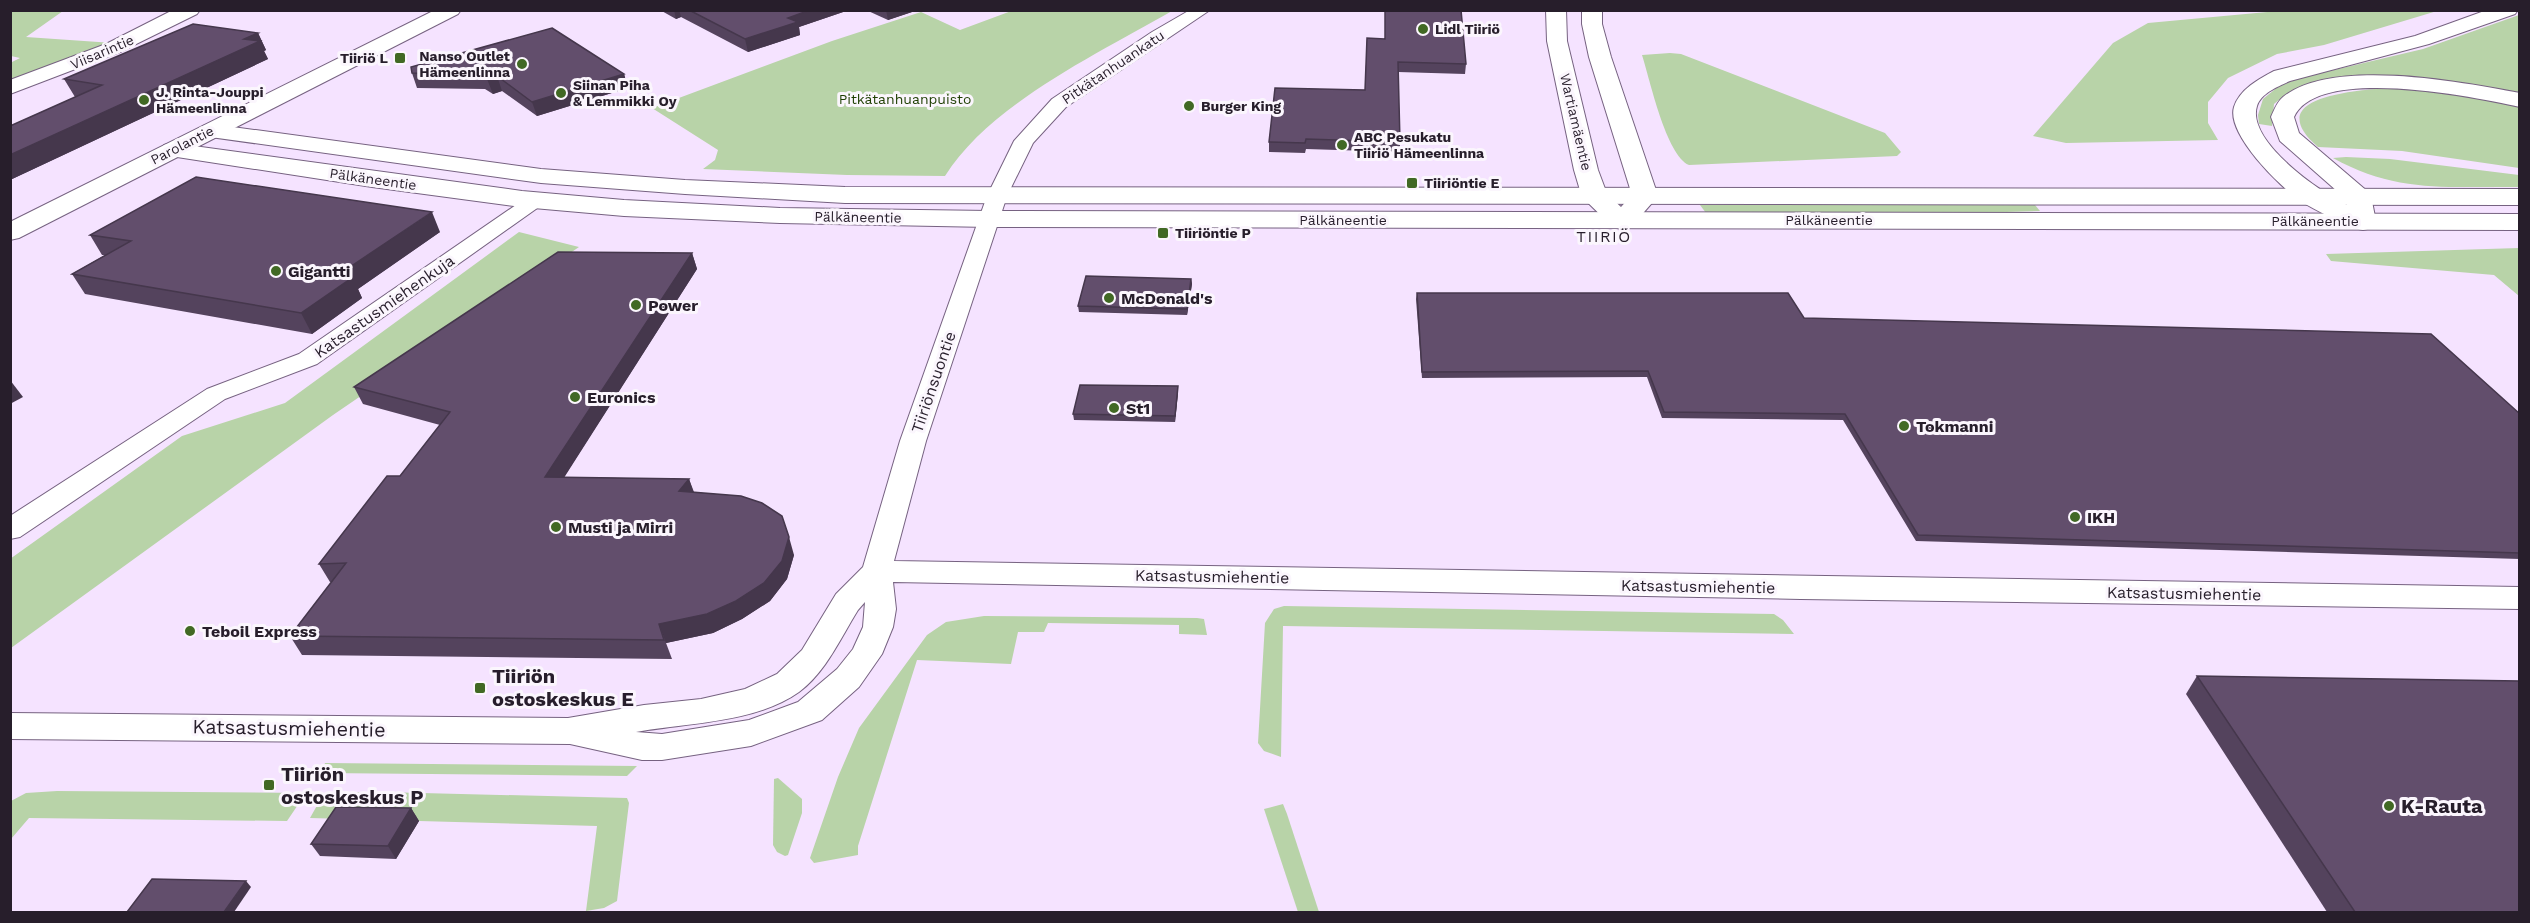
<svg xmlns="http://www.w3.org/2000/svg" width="2530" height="923" viewBox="0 0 2530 923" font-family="'Work Sans',sans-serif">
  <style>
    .green { fill: #b8d3a8 }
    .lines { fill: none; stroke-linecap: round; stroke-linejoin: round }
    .street-casing { stroke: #766281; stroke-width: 2 }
    .secondary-casing { stroke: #766281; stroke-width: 2 }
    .primary-casing { stroke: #766281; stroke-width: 2 }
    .highway-casing { stroke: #766281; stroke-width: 2 }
    .street { fill: #fff; fill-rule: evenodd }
    .secondary { fill: #fff; fill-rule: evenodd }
    .primary { fill: #fff; fill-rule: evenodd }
    .highway { fill: #fff; fill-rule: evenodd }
    .wall { fill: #54435d }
    .shaded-wall { fill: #45374c }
    .building { fill: #624e6c; stroke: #45374c; stroke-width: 1.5 }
    .poi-dot { fill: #416924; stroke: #fbf6fd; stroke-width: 2 }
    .labels { text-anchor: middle; stroke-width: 6; stroke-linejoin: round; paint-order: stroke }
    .far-poi-label { font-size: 14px; font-weight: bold; fill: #271e2b; stroke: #fbf6fd; text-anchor: start }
    .far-street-label { font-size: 14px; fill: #271e2b; stroke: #fbf6fd }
    .far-park-label { font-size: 14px; fill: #1d3e00; stroke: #fbf6fd }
    .far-quarter-label { font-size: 16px; letter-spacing: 1.5px; fill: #271e2b; stroke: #fbf6fd }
    .poi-label { font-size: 16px; font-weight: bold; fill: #271e2b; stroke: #fbf6fd; text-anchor: start }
    .street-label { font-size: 16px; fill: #271e2b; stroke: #fbf6fd }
    .near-poi-label { font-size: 20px; font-weight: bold; fill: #271e2b; stroke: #fbf6fd; text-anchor: start }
    .near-street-label { font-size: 20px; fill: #271e2b; stroke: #fbf6fd }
  </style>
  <rect width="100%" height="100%" fill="#f5e3ff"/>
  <g class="green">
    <path d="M1014,10L1172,11C1099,53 990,104 945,176L847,175L703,169L715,160L718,150L652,108L832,41L921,12L960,30Z"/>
    <polygon points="11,11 63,11 26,37 113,43 11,83 10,63 20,58 11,56"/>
    <polygon points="2278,11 2437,11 2324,45 2277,54 2228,78 2208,102 2208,123 2218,140 2066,143 2033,136 2113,43 2148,23"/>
    <path d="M2519,15V96L2337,80C2311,84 2296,86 2274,104L2272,126L2259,124L2258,115L2263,99L2279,86L2300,78L2423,49Z"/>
    <path d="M1670,53L1681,54L1885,133L1901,152L1897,156L1689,165C1666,155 1650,80 1642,55Z"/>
    <path d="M2386,88L2441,92L2519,106V168L2402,151L2318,147C2260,97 2354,91 2386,88Z"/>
    <path d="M2346,157L2390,159L2519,175V187C2449,186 2398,194 2333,158Z"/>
    <polygon points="1700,205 2035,205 2040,211 1932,214 1706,213"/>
    <polygon points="519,232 579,247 333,415 11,648 10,559 182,436 285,403"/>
    <polygon points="2519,248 2519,296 2494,275 2331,261 2326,254"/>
    <polygon points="1284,606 1774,614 1783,620 1794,634 1283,626 1281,757 1264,751 1258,743 1265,623 1274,609"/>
    <polygon points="984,616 1197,618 1204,619 1207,635 1179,634 1179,625 1048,623 1044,632 1018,632 1011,664 917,660 858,846 858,855 814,863 810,858 838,777 859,728 927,635 946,622"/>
    <polygon points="325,763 637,766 627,776 322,773"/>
    <polygon points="778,778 802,799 802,813 788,855 785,856 777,852 773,845 774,779"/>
    <polygon points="57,791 306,793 287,821 29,818 11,839 11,801 26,793"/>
    <polygon points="382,792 627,798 629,803 617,901 604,908 586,911 597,826 310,818 324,793"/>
    <polygon points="1283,804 1287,814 1319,912 1298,912 1264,809"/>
  </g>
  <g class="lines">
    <defs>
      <g id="street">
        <path d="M1190,10H1210L1066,107L1033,143L1007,196L926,441L894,561L2520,587V609L1801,599L893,582L896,609L893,627L882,654L859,687L822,720L751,746L662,760H642L570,744L10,739V713L568,718L644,705L701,699L745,689L777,674L802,650L836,594L863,567L900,441L987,196L1014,141L1052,99L1152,32ZM865,602L863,627L853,649L837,669L798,702L749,720L662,734L636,732C686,723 756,723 799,692C826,672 841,637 858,610Z"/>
        <polygon points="536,194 543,196 546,200 543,204 317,364 225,399 20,537 10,539 10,516 207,389 299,354 529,196"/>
      </g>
      <g id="secondary">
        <polygon points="173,10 200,10 197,14 120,52 10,94 10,80 106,44"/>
        <polygon points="435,10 461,10 458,14 19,238 10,240 10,222"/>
        <polygon points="1546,10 1566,10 1567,41 1598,170 1607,194 1621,207 1632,195 1589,57 1582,24 1582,10 1602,10 1602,24 1611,57 1658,196 1631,227 1622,229 1613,227 1582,197 1574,170 1547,41"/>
      </g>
      <g id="primary">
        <polygon points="211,124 541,169 685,180 845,187 2520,189 2520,205 845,203 685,194 541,183 203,136 199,131 203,126"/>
        <polygon points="172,143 522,191 624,200 780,208 989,211 2520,214 2520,230 989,227 780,223 624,216 522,207 372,187 164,155 160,150 164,145"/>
      </g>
      <path id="highway" d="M2487,10H2518L2515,14L2429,44L2290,81C2279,86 2261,93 2257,106C2246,141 2321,193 2347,205L2346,199L2280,141L2271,117C2274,110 2277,102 2283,97C2332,57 2462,82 2520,93V107C2474,97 2318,65 2294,117L2299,133L2367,191L2371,196L2376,222L2372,228L2363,230L2354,228C2336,219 2317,212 2301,201C2280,187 2226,134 2234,107C2240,89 2259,79 2274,71L2415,36Z"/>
    </defs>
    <use href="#street" class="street-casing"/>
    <use href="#secondary" class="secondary-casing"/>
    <use href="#primary" class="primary-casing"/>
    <use href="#highway" class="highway-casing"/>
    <use href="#street" class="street"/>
    <use href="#secondary" class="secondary"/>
    <use href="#primary" class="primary"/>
    <use href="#highway" class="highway"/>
  </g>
  <g class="wall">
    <polygon points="660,10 849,10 799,27 800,35 748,52 681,17 676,19"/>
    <polygon points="866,10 918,10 888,20"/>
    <polygon points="258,33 266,50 264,51 268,59 10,180 10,126 75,97 64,79"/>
    <polygon points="1367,38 1466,64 1465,74 1398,72 1400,142 1400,152 1306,149 1305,153 1269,152 1269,142 1365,90"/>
    <polygon points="412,73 624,74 628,88 537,116 502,91 493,94 485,89 417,88"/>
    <polygon points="440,232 358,289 362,298 312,334 85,294 72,274 105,255 102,255 90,235"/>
    <polygon points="692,253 697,269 564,477 689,479 694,492 794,555 787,579 770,601 742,619 713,633 666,643 672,659 302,655 290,636 332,582 330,582 319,564 400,476 440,425 363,404 354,387"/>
    <polygon points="1191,279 1192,284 1187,315 1079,312 1078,306"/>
    <polygon points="1417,293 1804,318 2520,414 2520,559 1916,541 1843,420 1662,418 1647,377 1422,378 1416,299"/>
    <polygon points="1178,386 1178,392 1175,422 1074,420 1073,414"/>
    <polygon points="2197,676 2520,912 2327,912 2186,694"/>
    <polygon points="411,808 419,821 396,859 320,856 311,844"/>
  </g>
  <g class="shaded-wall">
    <polygon points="674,10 679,10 681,17 676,19"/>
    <polygon points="810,10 849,10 799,27 800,35 748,52 745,39 788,18"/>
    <polygon points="886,10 918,10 888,20"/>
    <polygon points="258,33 266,50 264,51 268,59 10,180 10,155"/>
    <polygon points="624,74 628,88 537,116 532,102"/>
    <polygon points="497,76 502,91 493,94 487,79"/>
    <polygon points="432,212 440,232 358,289 362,298 312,334 301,313 338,275"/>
    <polygon points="692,253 697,269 553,495 545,477"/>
    <polygon points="1191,279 1192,284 1187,315 1187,309"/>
    <polygon points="10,380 23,397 10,404"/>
    <polygon points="1178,386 1178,392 1175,422 1175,416"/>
    <polygon points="689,479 695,497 679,491"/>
    <polygon points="789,537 794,555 787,579 770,601 742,619 713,633 666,643 672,659 659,624"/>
    <polygon points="411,808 419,821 396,859 388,846"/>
    <polygon points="246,881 251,887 234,912 224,912"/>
  </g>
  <g class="building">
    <polygon points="689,10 810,10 788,18 798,22 745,39"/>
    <polygon points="1385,10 1461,10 1466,64 1398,62 1400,142 1306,139 1305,143 1269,142 1275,88 1365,90 1367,38 1385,39"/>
    <polygon points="193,24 258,33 244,39 260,41 10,155 10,126 102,85 64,79"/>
    <polygon points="552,28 624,74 532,102 497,76 487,79 480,75 412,73 411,67"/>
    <polygon points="196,177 432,212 338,275 353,277 301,313 72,274 131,241 90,235"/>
    <polygon points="558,252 692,253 545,477 689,479 679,491 741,496 762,503 782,516 789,537 782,561 764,583 736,601 707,614 659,624 664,640 290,636 346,563 319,564 387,476 400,476 450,412 354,387"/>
    <polygon points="1086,276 1191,279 1187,309 1078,306"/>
    <polygon points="1417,293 1788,293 1804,318 2431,334 2520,414 2520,553 1918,535 1845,414 1664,412 1648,371 1422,372"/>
    <polygon points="1080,385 1178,386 1175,416 1073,414"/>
    <polygon points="2197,676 2520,681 2520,912 2355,912"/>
    <polygon points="336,807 411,808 388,846 311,844"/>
    <polygon points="152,879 246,881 224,912 127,912"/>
  </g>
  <g class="poi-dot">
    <circle cx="1423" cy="29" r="6"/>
    <rect x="394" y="52" width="12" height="12" rx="3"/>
    <circle cx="522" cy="64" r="6"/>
    <circle cx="561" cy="93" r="6"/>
    <circle cx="144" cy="100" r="6"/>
    <circle cx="1189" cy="106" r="6"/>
    <circle cx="1342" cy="145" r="6"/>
    <rect x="1406" y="177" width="12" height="12" rx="3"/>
    <rect x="1157" y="227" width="12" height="12" rx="3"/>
    <circle cx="276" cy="271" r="6"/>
    <circle cx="1109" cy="298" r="6"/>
    <circle cx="636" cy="305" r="6"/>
    <circle cx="575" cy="397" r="6"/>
    <circle cx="1114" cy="408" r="6"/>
    <circle cx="1904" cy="426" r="6"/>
    <circle cx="2075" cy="517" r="6"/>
    <circle cx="556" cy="527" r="6"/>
    <circle cx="190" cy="631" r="6"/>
    <rect x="474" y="682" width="12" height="12" rx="3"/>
    <rect x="263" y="779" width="12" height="12" rx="3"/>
    <circle cx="2389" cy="806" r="6"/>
  </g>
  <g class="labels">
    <g class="far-poi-label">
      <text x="1435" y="34">Lidl Tiiriö</text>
      <text x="510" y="61" text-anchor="end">Nanso Outlet<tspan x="510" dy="16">Hämeenlinna</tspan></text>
      <text x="388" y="63" text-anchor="end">Tiiriö L</text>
      <text x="573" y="90">Siinan Piha<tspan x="573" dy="16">&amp; Lemmikki Oy</tspan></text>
      <text x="156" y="97">J. Rinta-Jouppi<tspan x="156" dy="16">Hämeenlinna</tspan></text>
      <text x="1201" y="111">Burger King</text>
      <text x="1354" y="142">ABC Pesukatu<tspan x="1354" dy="16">Tiiriö Hämeenlinna</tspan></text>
      <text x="1424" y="188">Tiiriöntie E</text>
      <text x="1175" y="238">Tiiriöntie P</text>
    </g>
    <g class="far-street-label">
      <text transform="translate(102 52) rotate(-23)" y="5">Viisarintie</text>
      <text transform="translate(1113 67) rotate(-34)" y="5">Pitkätanhuankatu</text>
      <text transform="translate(1576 122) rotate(77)" y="5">Wartiamäentie</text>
      <text transform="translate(182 145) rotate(-27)" y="5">Parolantie</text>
      <text transform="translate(373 179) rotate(8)" y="5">Pälkäneentie</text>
      <text transform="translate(858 217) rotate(1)" y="5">Pälkäneentie</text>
      <text x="1343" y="225">Pälkäneentie</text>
      <text x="1829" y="225">Pälkäneentie</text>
      <text x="2315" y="226">Pälkäneentie</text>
    </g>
    <g class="far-park-label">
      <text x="905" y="104">Pitkätanhuanpuisto</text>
    </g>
    <g class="far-quarter-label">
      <text x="1604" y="242">TIIRIÖ</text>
    </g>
    <g class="poi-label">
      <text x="288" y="277">Gigantti</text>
      <text x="1121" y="304">McDonald's</text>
      <text x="648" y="311">Power</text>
      <text x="587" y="403">Euronics</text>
      <text x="1126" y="414">St1</text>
      <text x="1916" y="432">Tokmanni</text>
      <text x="2087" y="523">IKH</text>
      <text x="568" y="533">Musti ja Mirri</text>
      <text x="202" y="637">Teboil Express</text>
    </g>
    <g class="street-label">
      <text transform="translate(384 306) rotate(-35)" y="6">Katsastusmiehenkuja</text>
      <text transform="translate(933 382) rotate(-71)" y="6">Tiiriönsuontie</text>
      <text transform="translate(1212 576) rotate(1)" y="6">Katsastusmiehentie</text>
      <text transform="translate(1698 586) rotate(1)" y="6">Katsastusmiehentie</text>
      <text transform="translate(2184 593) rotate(1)" y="6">Katsastusmiehentie</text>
    </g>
    <g class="near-poi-label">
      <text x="492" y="683">Tiiriön<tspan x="492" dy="23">ostoskeskus E</tspan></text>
      <text x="281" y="781">Tiiriön<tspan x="281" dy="23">ostoskeskus P</tspan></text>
      <text x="2401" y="813">K-Rauta</text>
    </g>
    <g class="near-street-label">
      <text transform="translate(289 728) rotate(1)" y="7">Katsastusmiehentie</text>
    </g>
  </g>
  <rect width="2530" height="923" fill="none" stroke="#271e2b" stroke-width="24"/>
</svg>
